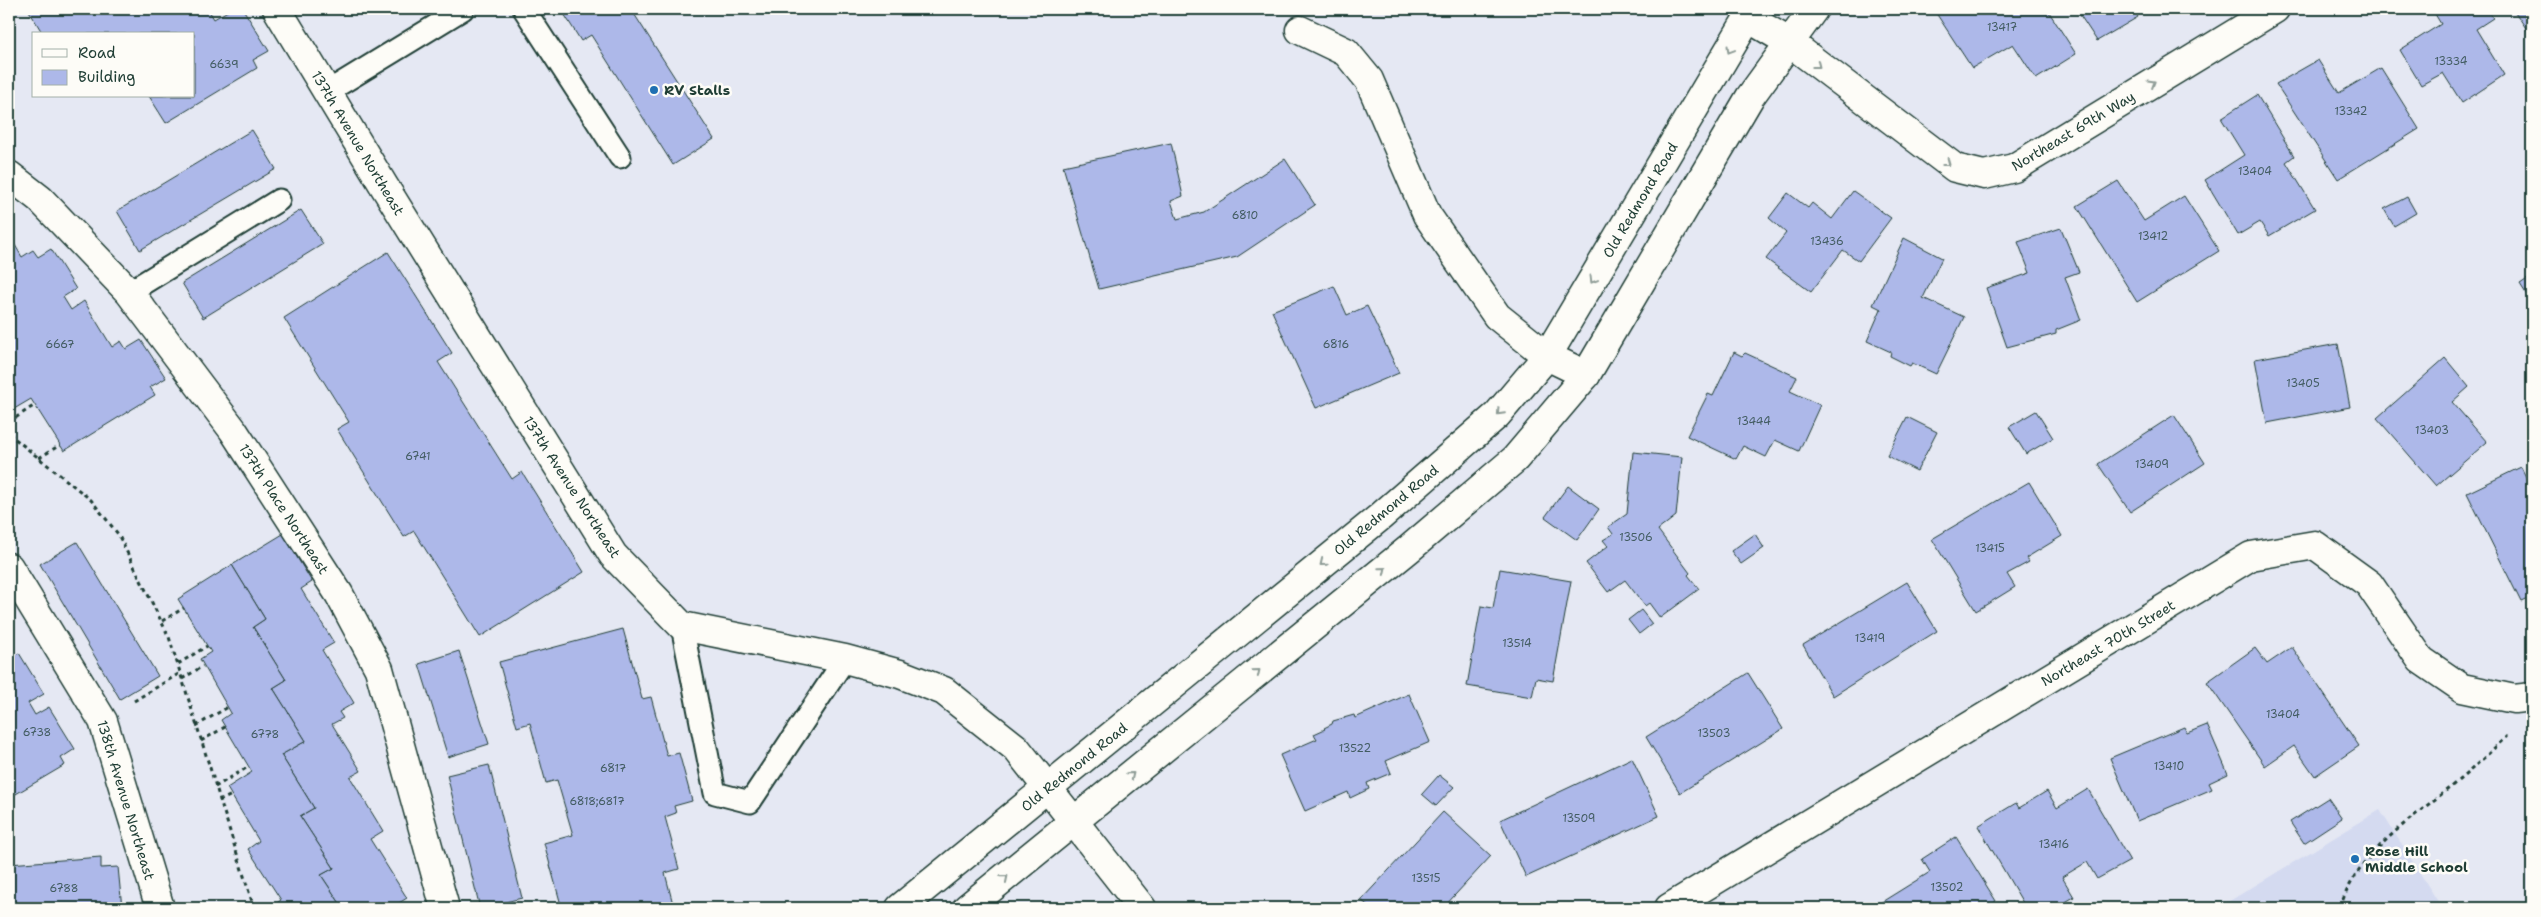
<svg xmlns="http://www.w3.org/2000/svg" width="2541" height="917" viewBox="0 0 2541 917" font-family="'Shantell Sans',sans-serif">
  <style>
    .built { fill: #d4daf0 }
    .building { fill: #adb8e9; stroke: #1f3d34 }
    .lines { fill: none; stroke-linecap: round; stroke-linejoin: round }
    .lane-casing { stroke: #1f3d34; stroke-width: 25 }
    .street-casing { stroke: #1f3d34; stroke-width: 31 }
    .secondary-casing { stroke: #1f3d34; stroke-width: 31 }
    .path { stroke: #1f3d34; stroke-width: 3; stroke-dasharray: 4 4; stroke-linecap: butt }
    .lane { stroke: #fdfcf7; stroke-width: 21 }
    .street { stroke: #fdfcf7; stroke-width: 28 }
    .secondary { stroke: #fdfcf7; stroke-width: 28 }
    .oneway { stroke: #8e9c96 }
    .poi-dot { fill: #1f6fb2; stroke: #fdfcf7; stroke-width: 2 }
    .labels { text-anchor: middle; stroke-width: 5; stroke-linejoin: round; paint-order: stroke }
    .number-label { font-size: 11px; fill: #425c61 }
    .poi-label { font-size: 14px; font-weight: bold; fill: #1f3d34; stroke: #fdfcf7; text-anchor: start }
    .street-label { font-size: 14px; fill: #1f3d34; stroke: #fdfcf7 }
  </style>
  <rect width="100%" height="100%" fill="#e5e8f3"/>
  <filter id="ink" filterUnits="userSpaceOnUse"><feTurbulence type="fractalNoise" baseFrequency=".02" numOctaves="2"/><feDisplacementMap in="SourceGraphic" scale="10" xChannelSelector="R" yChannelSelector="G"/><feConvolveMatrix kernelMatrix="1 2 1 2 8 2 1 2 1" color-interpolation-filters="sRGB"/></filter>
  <g filter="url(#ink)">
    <polygon class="built" points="2380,810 2442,908 2218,908"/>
    <g class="building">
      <polygon points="28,9 208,9 214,19 231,9 243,9 269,51 253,60 257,68 166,123 149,96 194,96 194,34 43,34"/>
      <polygon points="561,9 631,9 714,139 673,165 591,35 581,41"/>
      <polygon points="1936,9 2047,9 2076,54 2036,79 2013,44 1972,68 1934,10"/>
      <polygon points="2076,9 2133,9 2138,17 2097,41"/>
      <polygon points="2432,9 2487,9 2493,18 2476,29 2504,75 2462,103 2443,73 2421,85 2400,50 2441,24"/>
      <polygon points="2513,9 2532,9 2532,37"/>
      <polygon points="2318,60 2339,93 2381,68 2419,129 2338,179 2276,84"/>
      <polygon points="2257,95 2294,156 2286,162 2315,209 2269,236 2260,222 2238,235 2205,180 2244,155 2221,118"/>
      <polygon points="252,130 276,169 140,250 117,211"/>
      <polygon points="1171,143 1183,196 1171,201 1177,219 1204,212 1285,159 1315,205 1237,257 1099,289 1063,166"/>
      <polygon points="2118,181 2144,221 2184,196 2219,251 2137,302 2077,206"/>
      <polygon points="1853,191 1891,218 1859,261 1843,250 1811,292 1766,259 1786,233 1769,218 1788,193 1808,208 1812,203 1832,219"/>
      <polygon points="2407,197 2416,213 2394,226 2384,209"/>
      <polygon points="301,210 323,244 203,318 182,283"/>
      <polygon points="2061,228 2079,272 2065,277 2081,320 2056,330 2056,334 2007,347 1986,288 2030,273 2018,242"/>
      <polygon points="9,235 22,257 33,250 38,257 51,249 76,289 63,297 71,310 84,301 112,347 121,341 126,349 141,340 166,378 150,387 155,395 64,451 31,399 9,412"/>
      <polygon points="1904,238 1942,258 1923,298 1964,317 1936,374 1912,363 1910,366 1890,356 1891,352 1867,341 1881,309 1873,305"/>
      <polygon points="388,252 452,353 438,362 512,479 522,472 584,572 480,637 414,531 404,537 337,429 349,422 284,318"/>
      <polygon points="2532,276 2532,303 2520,284"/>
      <polygon points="1334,286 1347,315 1367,306 1399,373 1316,408 1272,311"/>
      <polygon points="2338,344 2350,407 2267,423 2255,359"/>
      <polygon points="1734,352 1742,356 1745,353 1797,377 1790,391 1820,405 1799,451 1775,440 1766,457 1743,446 1736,459 1687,436 1708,394 1713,396"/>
      <polygon points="2445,358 2469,387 2452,402 2487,442 2436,486 2377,418"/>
      <polygon points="2036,411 2053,438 2026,454 2009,427"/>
      <polygon points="2174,415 2205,463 2130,512 2098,464"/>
      <polygon points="1907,417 1937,432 1917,471 1887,456"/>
      <polygon points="1633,452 1682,457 1676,516 1658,530 1690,573 1688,575 1699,589 1660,618 1649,603 1645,606 1625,580 1608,592 1586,563 1608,546 1603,540 1613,534 1608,527 1627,514"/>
      <polygon points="2521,467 2532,489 2532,597 2521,602 2467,493"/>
      <polygon points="2029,482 2062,536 2026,558 2029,562 2007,574 2015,587 1976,611 1932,539"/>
      <polygon points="1568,486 1599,509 1577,540 1545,517"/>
      <polygon points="283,534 312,582 301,589 334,643 322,650 354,703 339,712 343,718 332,724 361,771 350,777 383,831 370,839 407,898 391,908 343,908 321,875 334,868 300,816 314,808 281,755 306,741 273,688 286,680 253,627 265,619 232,565"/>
      <polygon points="1755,534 1764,548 1741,564 1731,551"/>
      <polygon points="77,542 158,676 120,699 40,564"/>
      <polygon points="232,565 265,619 253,627 286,680 273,688 306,741 281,755 314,808 300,816 334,868 321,875 343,908 270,908 281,900 248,849 259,841 227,788 252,772 221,720 231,713 200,659 211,652 178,599"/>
      <polygon points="1500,569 1571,581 1553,681 1536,678 1532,697 1467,686 1481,606 1493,608"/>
      <polygon points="1907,582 1937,631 1833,696 1803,645"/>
      <polygon points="1641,610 1652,624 1639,634 1628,620"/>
      <polygon points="623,629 642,699 651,697 667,756 679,753 692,801 674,806 676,813 665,817 679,869 665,873 674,908 549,908 561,905 544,843 573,835 557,780 546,783 530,723 517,727 499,662"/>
      <polygon points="2292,647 2359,746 2315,776 2294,746 2265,766 2207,682 2255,648 2267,664"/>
      <polygon points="459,651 489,744 448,757 419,664"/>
      <polygon points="19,653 44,694 28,703 35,715 49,707 75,749 61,758 65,765 9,798 9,659"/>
      <polygon points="1748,673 1783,729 1680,793 1646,737"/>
      <polygon points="1409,694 1430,742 1386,761 1391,773 1367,783 1369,789 1350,798 1348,792 1305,811 1280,755 1317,739 1314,734 1325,729 1324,728 1332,724 1333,721 1354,715 1355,718"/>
      <polygon points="2207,725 2228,774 2209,783 2212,789 2137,821 2110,758 2184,727 2187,733"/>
      <polygon points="1632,758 1659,816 1526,877 1500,820"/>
      <polygon points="489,765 522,898 480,908 447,775"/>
      <polygon points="1439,775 1454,787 1436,806 1422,794"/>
      <polygon points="2088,789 2130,861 2097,879 2087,862 2062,877 2074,897 2055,908 2026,908 1978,826 2016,803 2019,808 2047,791 2057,808"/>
      <polygon points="2328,798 2342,818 2304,843 2290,822"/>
      <polygon points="1443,812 1491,856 1443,908 1371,908 1361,900"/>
      <polygon points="1956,837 1996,901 1986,908 1872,908 1930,872 1922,859"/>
      <polygon points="101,857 101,868 118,867 122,908 9,908 9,864"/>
    </g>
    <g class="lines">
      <defs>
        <g id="lane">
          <polyline points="524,9 620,157"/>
          <polyline points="327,92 463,9"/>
          <polyline points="129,292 279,200"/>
          <polyline points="682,626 715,793 750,802 845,659"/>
        </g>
        <g id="street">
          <polyline points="277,9 384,186 613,555 682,626 845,659 900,674 944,691 1016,748 1142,908"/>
          <polyline points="1748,18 1789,42 1955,168 1984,175 2014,168 2275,9"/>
          <polyline points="1300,30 1346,52 1369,80 1427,215 1497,316 1547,356 1586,375"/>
          <polyline points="9,175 40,199 129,292 233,430 339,594 379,669 445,908"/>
          <polyline points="9,567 103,721 160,908"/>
          <polyline points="1669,908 2251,556 2315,545 2369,584 2421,660 2462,688 2514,699 2532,697"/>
        </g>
        <g id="secondary">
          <polyline points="900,908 1380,517 1497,415 1547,356 1748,18 1756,9"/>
          <polyline points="967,908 1409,549 1515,459 1586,375 1750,97 1814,9"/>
        </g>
      </defs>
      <use href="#lane" class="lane-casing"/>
      <use href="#street" class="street-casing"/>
      <use href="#secondary" class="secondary-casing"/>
      <g class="path">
        <polyline points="9,422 35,405"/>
        <polyline points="9,434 91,500 118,534 169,637 254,908"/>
        <polyline points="39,458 60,445"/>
        <polyline points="162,621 184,608"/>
        <polyline points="178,664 207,646"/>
        <polyline points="182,679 203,666"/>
        <polyline points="134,701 180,673"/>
        <polyline points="196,726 228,707"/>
        <polyline points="201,741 225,727"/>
        <polyline points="215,787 248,767"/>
        <polyline points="219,801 232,795"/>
        <path d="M2340,908C2358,851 2415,817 2459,780C2476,766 2491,751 2507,736"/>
      </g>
      <use href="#lane" class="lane"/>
      <use href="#street" class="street"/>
      <use href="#secondary" class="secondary"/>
    </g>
    <defs><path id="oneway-chevron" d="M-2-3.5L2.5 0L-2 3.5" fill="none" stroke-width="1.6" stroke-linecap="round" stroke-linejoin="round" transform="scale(1.25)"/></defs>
    <g class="oneway">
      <use href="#oneway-chevron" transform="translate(1730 50) rotate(121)"/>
      <use href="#oneway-chevron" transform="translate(1817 65) rotate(38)"/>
      <use href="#oneway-chevron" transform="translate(2152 83) rotate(-31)"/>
      <use href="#oneway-chevron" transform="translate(1947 163) rotate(37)"/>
      <use href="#oneway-chevron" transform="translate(1593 280) rotate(121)"/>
      <use href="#oneway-chevron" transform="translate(1500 412) rotate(133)"/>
      <use href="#oneway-chevron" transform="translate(1323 563) rotate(141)"/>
      <use href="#oneway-chevron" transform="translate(1383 570) rotate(-39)"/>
      <use href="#oneway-chevron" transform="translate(1257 672) rotate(-39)"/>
      <use href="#oneway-chevron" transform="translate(1131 775) rotate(-39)"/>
      <use href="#oneway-chevron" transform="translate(1005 878) rotate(-40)"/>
    </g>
  </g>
  <g class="poi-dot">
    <circle cx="654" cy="90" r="5"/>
    <circle cx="2355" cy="859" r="5"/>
  </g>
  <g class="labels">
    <g class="number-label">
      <text x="2002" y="31">13417</text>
      <text x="2451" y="65">13334</text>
      <text x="224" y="68">6639</text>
      <text x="2351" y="115">13342</text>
      <text x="2255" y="175">13404</text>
      <text x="1245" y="219">6810</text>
      <text x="2153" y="240">13412</text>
      <text x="1827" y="245">13436</text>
      <text x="60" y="348">6667</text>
      <text x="1336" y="348">6816</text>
      <text x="2303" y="387">13405</text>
      <text x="1754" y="425">13444</text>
      <text x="2432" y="434">13403</text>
      <text x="418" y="460">6741</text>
      <text x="2152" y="468">13409</text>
      <text x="1636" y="541">13506</text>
      <text x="1990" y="552">13415</text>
      <text x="1870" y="642">13419</text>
      <text x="1517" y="647">13514</text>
      <text x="2283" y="718">13404</text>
      <text x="37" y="736">6738</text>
      <text x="1714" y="737">13503</text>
      <text x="265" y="738">6778</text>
      <text x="1355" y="752">13522</text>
      <text x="2169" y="770">13410</text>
      <text x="613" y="772">6817</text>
      <text x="597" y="805">6818;6817</text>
      <text x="1579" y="822">13509</text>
      <text x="2054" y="848">13416</text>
      <text x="1426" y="882">13515</text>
      <text x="1947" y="891">13502</text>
      <text x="64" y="892">6788</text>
    </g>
    <g class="poi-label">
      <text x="664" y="95">RV Stalls</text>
      <text x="2365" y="856">Rose Hill<tspan x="2365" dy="16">Middle School</tspan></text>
    </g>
    <g class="street-label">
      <text transform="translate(2073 131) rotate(-31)" y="5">Northeast 69th Way</text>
      <text transform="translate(358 143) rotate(59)" y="5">137th Avenue Northeast</text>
      <text transform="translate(1640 200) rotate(-59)" y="5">Old Redmond Road</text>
      <text transform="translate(572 487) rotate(57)" y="5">137th Avenue Northeast</text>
      <text transform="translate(284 509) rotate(57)" y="5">137th Place Northeast</text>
      <text transform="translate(1386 510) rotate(-40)" y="5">Old Redmond Road</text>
      <text transform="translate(2108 643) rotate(-31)" y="5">Northeast 70th Street</text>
      <text transform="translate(1074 767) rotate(-39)" y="5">Old Redmond Road</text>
      <text transform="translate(126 800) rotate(73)" y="5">138th Avenue Northeast</text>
    </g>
  </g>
  <rect width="2541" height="917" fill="none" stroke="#fdfcf7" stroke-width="30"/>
  <rect x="15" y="15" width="2511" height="887" fill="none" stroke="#1f3d34" stroke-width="2" filter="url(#ink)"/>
  <rect x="32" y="32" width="162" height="65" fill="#fdfcf7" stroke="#a4b0a9"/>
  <rect x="42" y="49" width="25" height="8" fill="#fdfcf7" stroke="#a4b0a9"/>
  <text x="78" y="58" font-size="15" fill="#1f3d34">Road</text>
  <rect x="42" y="70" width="25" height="15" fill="#adb8e9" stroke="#a4b0a9"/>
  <text x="78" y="82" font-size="15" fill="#1f3d34">Building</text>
</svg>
